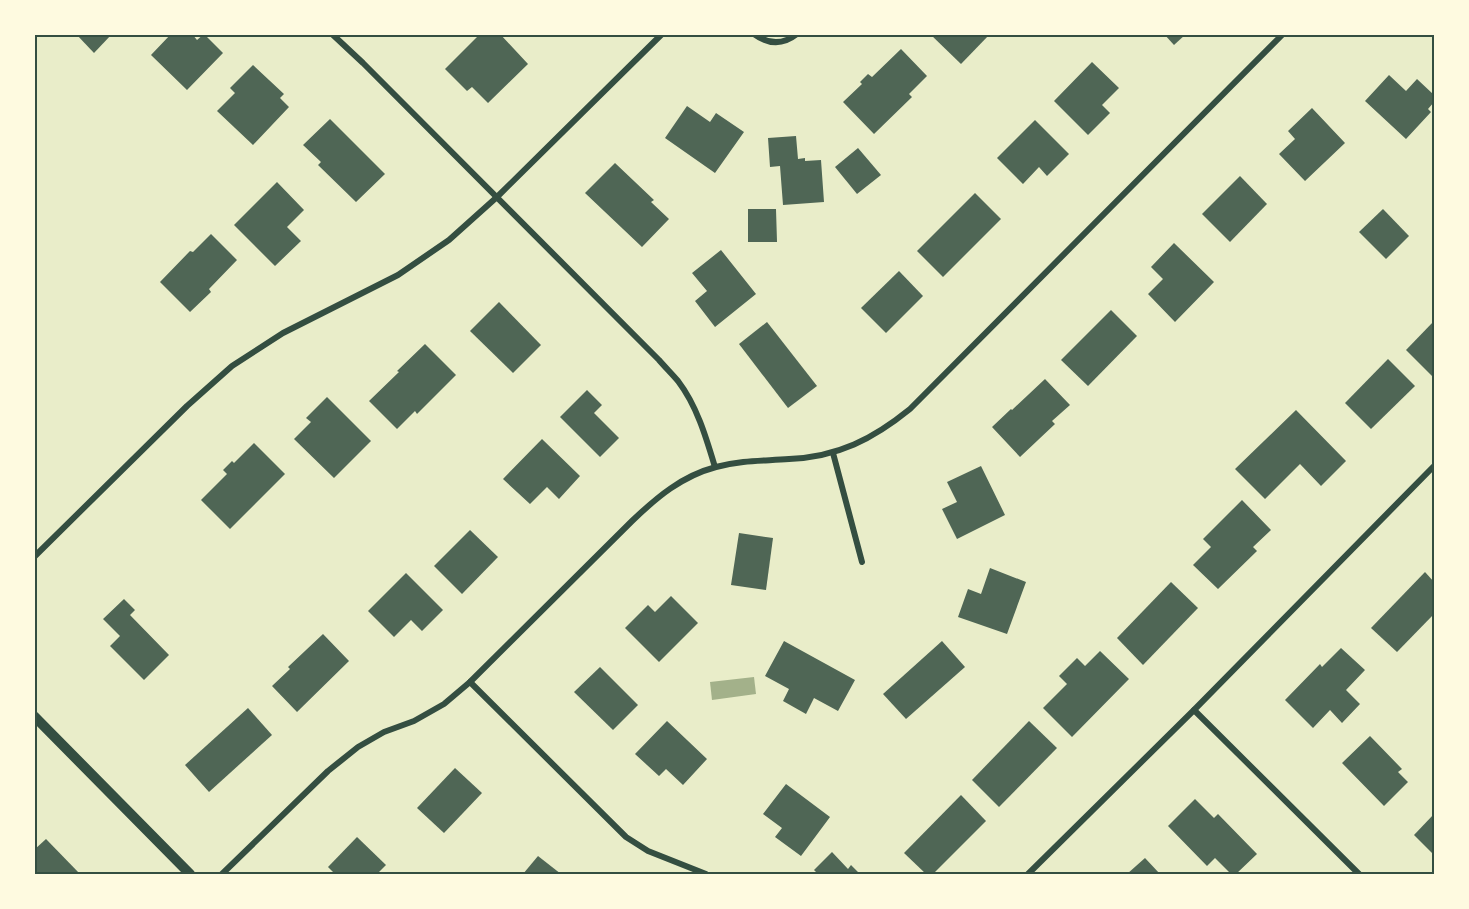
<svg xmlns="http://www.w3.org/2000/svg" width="1469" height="909" viewBox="0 0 1469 909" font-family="'Titillium Web',sans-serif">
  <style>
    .water { fill: #a3b18a }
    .building { fill: #4f6655 }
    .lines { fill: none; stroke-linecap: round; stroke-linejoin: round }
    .minor { stroke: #344e41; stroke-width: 6 }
    .tertiary { stroke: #344e41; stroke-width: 10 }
    .neatline { fill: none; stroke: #344e41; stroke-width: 2 }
  </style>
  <rect width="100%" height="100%" fill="#e9edc9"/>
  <polygon class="water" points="754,677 756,694 712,700 710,682"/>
  <g class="building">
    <polygon points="76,34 112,34 94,53"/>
    <polygon points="171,34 192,34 197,40 204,34 223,53 187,90 151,55"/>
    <polygon points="480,34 500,34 528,64 488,103 472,87 467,91 445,69"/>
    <polygon points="930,34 990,34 961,64"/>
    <polygon points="1164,34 1186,34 1174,45"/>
    <polygon points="901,49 927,76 909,94 912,97 874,134 843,102 862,84 860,82 868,74 872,77"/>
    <polygon points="1092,62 1119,88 1102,105 1110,113 1088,135 1054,101"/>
    <polygon points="253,65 284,94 280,98 289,107 253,145 217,111 235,93 230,88"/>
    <polygon points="1389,75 1406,91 1417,79 1434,95 1434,102 1428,109 1431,112 1406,139 1365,101"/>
    <polygon points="687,106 710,122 716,113 744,132 715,173 665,138"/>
    <polygon points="1312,108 1345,143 1305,181 1279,154 1295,139 1288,131"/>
    <polygon points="330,119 385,174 356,202 318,165 321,162 303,145"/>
    <polygon points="1035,120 1069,154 1047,176 1039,167 1023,184 997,158"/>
    <polygon points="796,136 798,159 805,158 805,161 821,160 824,202 783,205 780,166 770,167 768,138"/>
    <polygon points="858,148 881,175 857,194 835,167"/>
    <polygon points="615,163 654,200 651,202 669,219 642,247 585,193"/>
    <polygon points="1240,176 1267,204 1230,242 1202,214"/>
    <polygon points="277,182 304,210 287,227 301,241 275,266 234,225"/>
    <polygon points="975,193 1001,219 943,277 917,251"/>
    <polygon points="748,209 776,209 777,242 748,242"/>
    <polygon points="1383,209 1409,236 1386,259 1359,232"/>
    <polygon points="211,234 237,260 209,289 211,292 190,312 160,282 190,251 193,252"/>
    <polygon points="1174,243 1214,282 1175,322 1148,294 1163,279 1151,267"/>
    <polygon points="721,250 756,294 715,327 695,301 707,291 692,273"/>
    <polygon points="899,271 923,296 886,333 861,308"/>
    <polygon points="499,302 541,345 513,373 470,331"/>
    <polygon points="1111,310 1137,336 1088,386 1061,360"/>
    <polygon points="1434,321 1434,374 1432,376 1406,350"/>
    <polygon points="767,322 817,386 788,408 739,344"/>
    <polygon points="425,344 456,375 417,414 415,411 397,429 369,401 399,372 397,371"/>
    <polygon points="1388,359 1415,386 1371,429 1345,403"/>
    <polygon points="1045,379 1070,405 1052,421 1055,424 1020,457 992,427 1011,409 1012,410"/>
    <polygon points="587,390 602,405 594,413 619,438 600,457 560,417"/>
    <polygon points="327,397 371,441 334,478 294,439 311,422 306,418"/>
    <polygon points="1296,410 1346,461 1321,486 1300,464 1265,499 1235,469"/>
    <polygon points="542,439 580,476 559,499 547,487 530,504 503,479"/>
    <polygon points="254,443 285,474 230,529 201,500 227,474 223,470 232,461 234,463"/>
    <polygon points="981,466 1005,515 957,539 942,509 957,502 947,482"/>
    <polygon points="1242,500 1271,530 1253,547 1257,551 1218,589 1193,565 1211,547 1203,539"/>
    <polygon points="470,530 498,557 462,594 434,566"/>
    <polygon points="739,533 773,538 766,590 731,585"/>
    <polygon points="990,568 1026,582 1007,634 958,617 968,589 981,594"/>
    <polygon points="1425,572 1434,582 1434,614 1397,652 1371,628"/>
    <polygon points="406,573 443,610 422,631 411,620 394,637 368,611"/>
    <polygon points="1171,582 1198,608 1143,665 1117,638"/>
    <polygon points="671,596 698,623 659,662 625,628 648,605 655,612"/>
    <polygon points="124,599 135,610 130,615 169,655 144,680 110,646 120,636 103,619"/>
    <polygon points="323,634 349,661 297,712 272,686 290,669 288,667"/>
    <polygon points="784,641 855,680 838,711 814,698 806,714 783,701 789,689 765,676"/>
    <polygon points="942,641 965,667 906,719 883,694"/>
    <polygon points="1341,648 1365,670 1346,690 1360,704 1342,723 1330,710 1313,728 1285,700 1320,664 1322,667"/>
    <polygon points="1100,651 1129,679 1072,737 1043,708 1067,684 1059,676 1077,658 1085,666"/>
    <polygon points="600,667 638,705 613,730 574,692"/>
    <polygon points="248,708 272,735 209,792 185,765"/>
    <polygon points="667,721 707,759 683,785 666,769 659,776 635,754"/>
    <polygon points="1029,721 1057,748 999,807 972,780"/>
    <polygon points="1370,736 1402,769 1398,772 1408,782 1384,806 1342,763"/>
    <polygon points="455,768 482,793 444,833 417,808"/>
    <polygon points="786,784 830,817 801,856 775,837 782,828 763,814"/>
    <polygon points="961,795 986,821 933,874 926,874 904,853"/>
    <polygon points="1195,799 1214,818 1218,814 1257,854 1236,874 1231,874 1215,858 1207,866 1168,826"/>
    <polygon points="1434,814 1434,855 1414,835"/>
    <polygon points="357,837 386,865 377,874 335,874 328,867"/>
    <polygon points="46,839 80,874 34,874 34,850"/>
    <polygon points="832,852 848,869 851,865 860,874 818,874 814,870"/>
    <polygon points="538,856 561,874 523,874"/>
    <polygon points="1145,858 1160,874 1127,874"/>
  </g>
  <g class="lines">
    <g class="minor">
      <path d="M332,34L363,63L659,360C665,367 672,374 678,381C697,406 706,437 715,467"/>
      <path d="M754,34C769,45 783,45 797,34"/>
      <polyline points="833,453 862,562"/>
      <polyline points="34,557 187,406 232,366 283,333 398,275 449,240 497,197 662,34"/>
      <polyline points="470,682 626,837 648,851 706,874"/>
      <polyline points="1194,710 1359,874"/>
      <path d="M222,874L328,771L358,747L384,732L414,721L444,704L470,682L632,521C657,497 682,476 716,467C742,460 763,461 789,459C838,457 873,439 910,409L1283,34"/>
      <polyline points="1028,874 1194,710 1434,466"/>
    </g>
    <polyline class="tertiary" points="34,716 190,874"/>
  </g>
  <rect width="1469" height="909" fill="none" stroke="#fefae0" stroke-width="72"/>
  <rect x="36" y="36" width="1397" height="837" class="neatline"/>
</svg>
